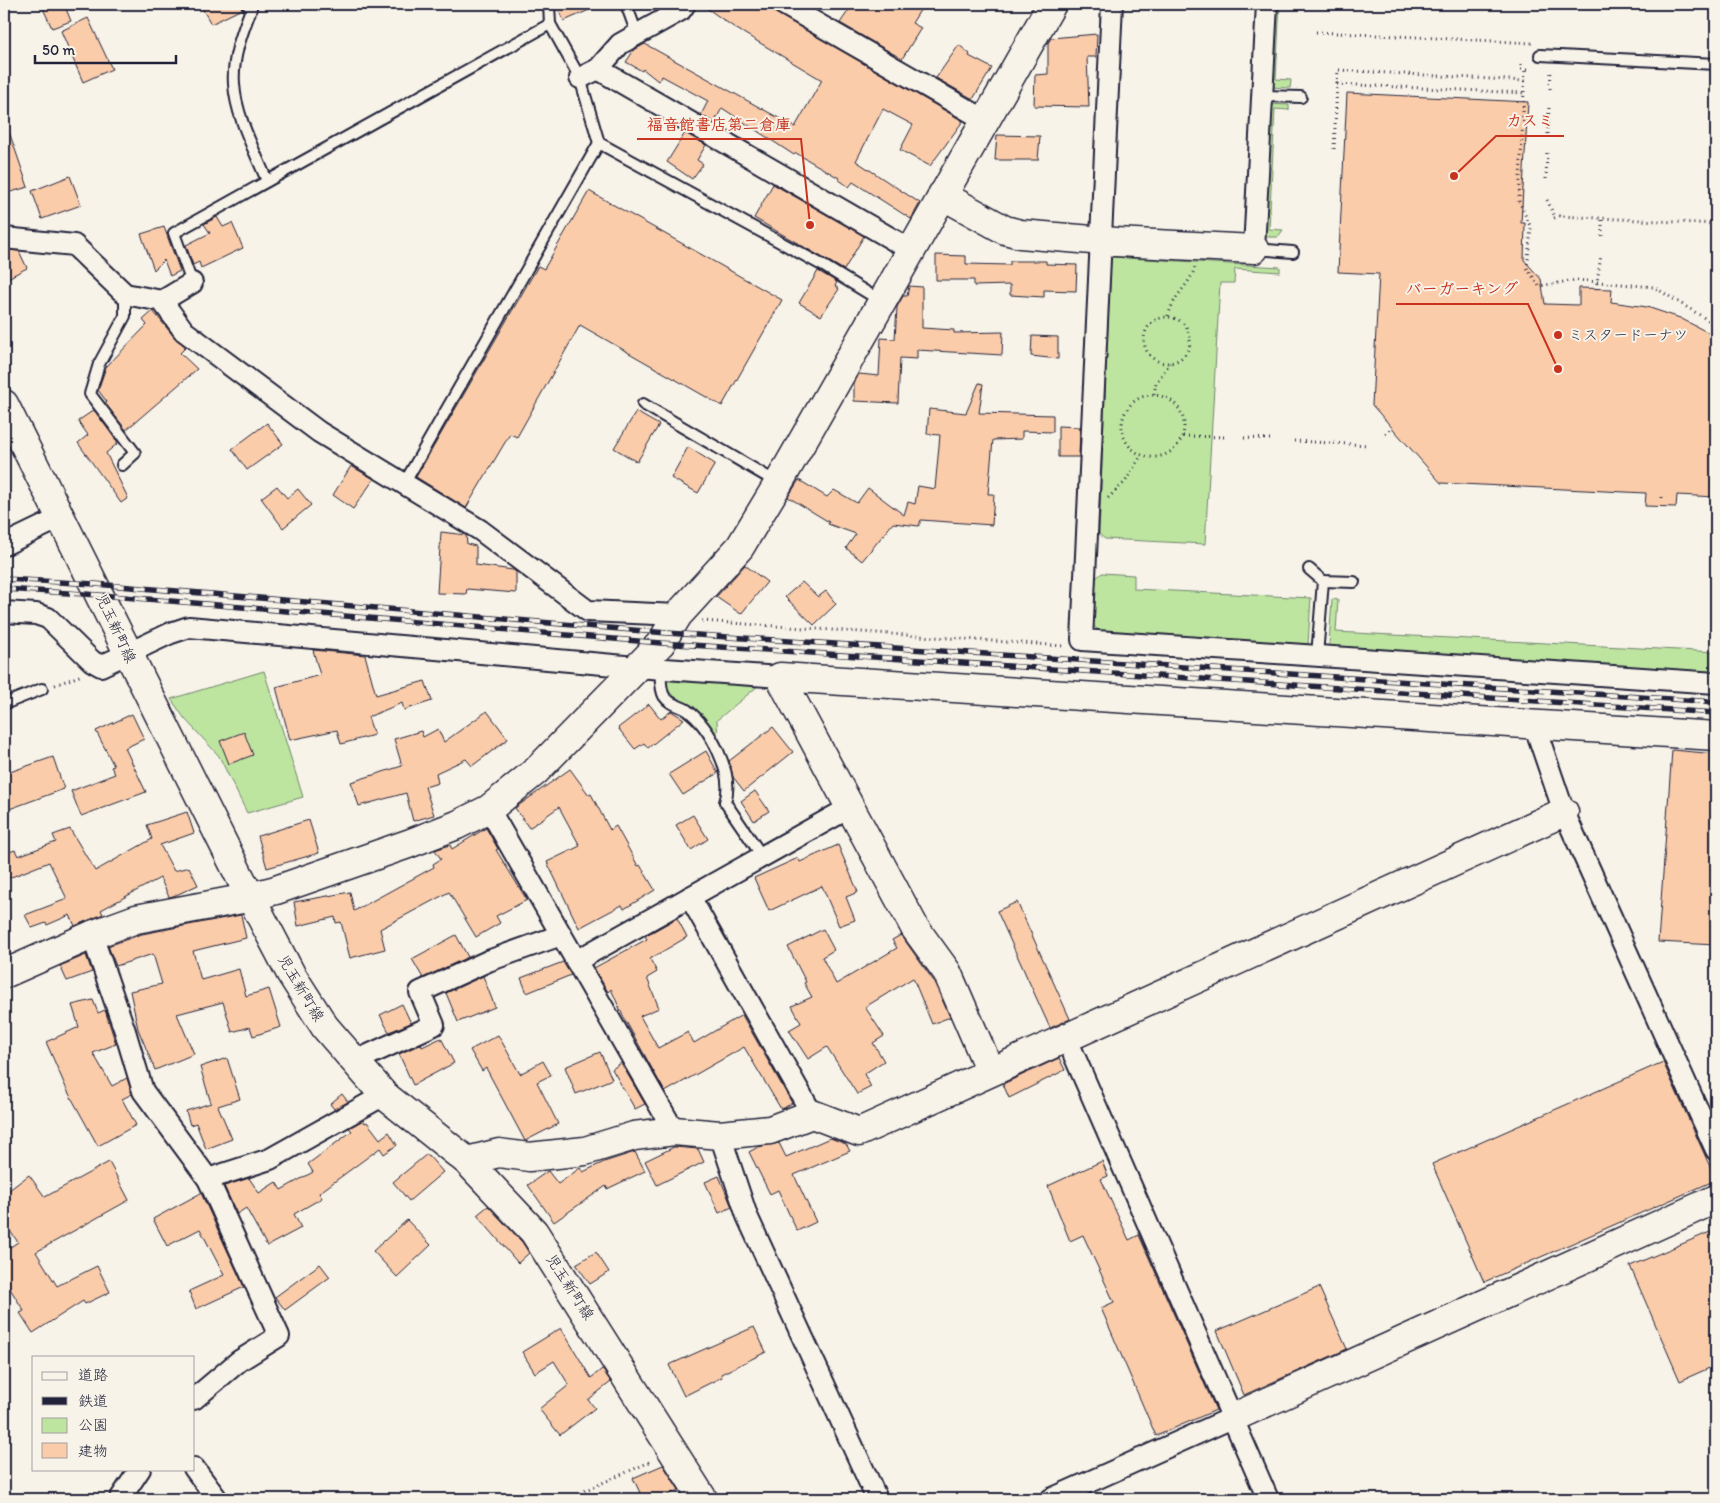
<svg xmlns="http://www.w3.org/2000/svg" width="1720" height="1503" viewBox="0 0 1720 1503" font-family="Itim,'Klee One',sans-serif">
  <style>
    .green { fill: #bee5a0; stroke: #70846e }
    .building { fill: #fbccaa; stroke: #22223b }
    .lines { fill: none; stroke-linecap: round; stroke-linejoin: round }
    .lane-casing { stroke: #22223b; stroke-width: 14 }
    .street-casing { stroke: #22223b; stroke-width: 24 }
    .secondary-casing { stroke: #22223b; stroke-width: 31 }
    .path { stroke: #22223b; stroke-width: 3; stroke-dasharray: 1 4; stroke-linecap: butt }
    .lane { stroke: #f7f3e8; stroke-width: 10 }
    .street { stroke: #f7f3e8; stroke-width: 20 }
    .secondary { stroke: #f7f3e8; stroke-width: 28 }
    .rail-casing { stroke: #22223b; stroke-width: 5.5 }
    .rail { stroke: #f7f3e8; stroke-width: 4; stroke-dasharray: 11; stroke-linecap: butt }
    .poi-dot { fill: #c8321e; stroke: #f7f3e8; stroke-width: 2 }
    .labels { text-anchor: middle; stroke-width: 4; stroke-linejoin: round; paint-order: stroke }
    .poi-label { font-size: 15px; fill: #22223b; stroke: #f7f3e8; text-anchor: start }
    .street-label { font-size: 15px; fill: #22223b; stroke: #f7f3e8 }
    .leader { fill: none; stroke: #c8321e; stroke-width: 2 }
    .callout-dot { fill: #c8321e; stroke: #f7f3e8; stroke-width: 2 }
    .callout-label { font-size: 16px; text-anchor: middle; font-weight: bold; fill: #c8321e; stroke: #f7f3e8; stroke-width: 4; stroke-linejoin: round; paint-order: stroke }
  </style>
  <rect width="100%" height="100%" fill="#f7f3e8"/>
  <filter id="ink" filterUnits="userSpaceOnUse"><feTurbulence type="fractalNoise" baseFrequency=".02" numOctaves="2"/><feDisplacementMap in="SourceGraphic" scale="10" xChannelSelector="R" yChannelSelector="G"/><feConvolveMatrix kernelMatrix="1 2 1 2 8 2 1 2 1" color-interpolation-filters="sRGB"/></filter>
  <g filter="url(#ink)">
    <g class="green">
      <polygon points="1273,4 1280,4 1276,79 1291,80 1290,88 1268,87"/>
      <polygon points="1267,104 1289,105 1289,110 1275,109 1269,229 1283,230 1278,237 1260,237"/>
      <polygon points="1111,257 1280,267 1280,272 1235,269 1234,283 1220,283 1205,544 1105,539 1099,534"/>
      <polygon points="1102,573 1134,575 1134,589 1311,598 1308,644 1303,647 1102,634 1093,625 1096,578"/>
      <polygon points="1332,599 1338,600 1336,632 1716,652 1716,674 1333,649 1329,645"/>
      <polygon points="660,669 770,676 717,720 718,752 700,724 668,700"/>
      <polygon points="264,671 303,797 247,813 219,756 185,719 171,699"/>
    </g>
    <g class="building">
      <polygon points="41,4 64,4 71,21 52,28"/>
      <polygon points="212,4 240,4 242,9 211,24 202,8"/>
      <polygon points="556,4 603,4 564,21"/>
      <polygon points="701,4 761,4 963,121 930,166 900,150 913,125 883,109 856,161 920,203 911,219 853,182 849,187 838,179 839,178 796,153 794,155 722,108 714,123 701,115 708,101 662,76 658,81 643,69 642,71 626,62 634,50 645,44 795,127 822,80 735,28"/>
      <polygon points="853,4 924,4 912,23 921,28 902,59 840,23"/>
      <polygon points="88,18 112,69 83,82 61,31"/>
      <polygon points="1097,34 1096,57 1087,57 1089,107 1034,106 1035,75 1048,74 1048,43 1051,38"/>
      <polygon points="959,45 970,54 969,56 992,68 973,99 936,78"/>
      <polygon points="1347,93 1528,102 1521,223 1525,223 1524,260 1541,279 1545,304 1579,305 1579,288 1612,289 1611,302 1647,307 1680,318 1707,332 1716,333 1716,497 1677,495 1676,507 1645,506 1646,493 1441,483 1372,405 1379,274 1338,272"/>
      <polygon points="4,123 6,123 28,187 4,194"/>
      <polygon points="685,133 706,145 697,160 703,164 692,179 667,162"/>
      <polygon points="997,135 1040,136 1038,160 995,160"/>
      <polygon points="70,176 81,205 42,219 32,191"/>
      <polygon points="773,184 864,236 844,270 754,218"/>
      <polygon points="589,191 782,300 722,406 580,325 517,437 510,434 466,508 416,477 538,266 544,269"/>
      <polygon points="217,217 223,227 232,223 243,248 201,268 199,262 193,265 186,245 210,233 204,224"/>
      <polygon points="164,227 180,271 170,276 164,260 154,270 141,234"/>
      <polygon points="6,250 19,251 27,268 4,280 4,251"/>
      <polygon points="936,255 966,256 966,264 1010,265 1010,261 1046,261 1046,264 1077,265 1076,291 1044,290 1044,297 1010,295 1010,285 974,286 974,280 936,280"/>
      <polygon points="818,271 837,282 835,286 839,289 821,316 799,303"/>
      <polygon points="909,286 922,287 922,328 954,330 954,333 1003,332 1002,355 917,350 917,359 900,358 898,403 854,401 854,383 859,374 879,376 881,338 895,339 897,307 903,296 907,296"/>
      <polygon points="153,311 175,338 186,347 180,353 197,369 126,430 105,403 107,402 98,390 106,367 147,325 143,320"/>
      <polygon points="1032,336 1058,337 1058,359 1031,356"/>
      <polygon points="979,383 983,384 979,413 1053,415 1053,432 1022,431 1022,439 993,440 988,494 994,494 992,525 921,520 919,526 893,523 862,561 846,548 856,534 828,524 829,522 788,497 799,480 827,497 834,490 857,503 868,488 904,515 908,502 915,504 918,486 935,489 940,435 927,434 929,409 966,413"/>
      <polygon points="94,410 118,443 106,453 128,498 121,503 78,443 88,435 78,421"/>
      <polygon points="636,412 659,425 637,462 614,448"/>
      <polygon points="267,423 283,444 247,470 232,449"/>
      <polygon points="1058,426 1080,427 1079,457 1058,457"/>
      <polygon points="688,447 715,464 698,493 671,478"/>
      <polygon points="351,466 374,479 353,509 333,495"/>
      <polygon points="277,486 287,498 298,489 311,505 283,528 261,498"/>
      <polygon points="441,532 466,535 467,544 476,546 476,565 513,570 516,572 516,593 467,589 466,594 437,593"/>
      <polygon points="745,565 767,582 741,614 716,597"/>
      <polygon points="802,582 818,597 826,591 836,604 814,625 785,597"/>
      <polygon points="313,650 365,655 376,695 425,681 432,701 404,710 402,703 368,717 374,735 341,744 337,730 290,740 276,687 320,675"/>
      <polygon points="649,704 661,719 671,711 684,719 648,748 644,743 635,749 618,728"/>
      <polygon points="487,711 508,739 472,766 466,759 436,773 438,783 425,787 434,815 413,821 406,793 359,806 351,782 402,766 394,739 421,731 423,737 438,729 444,742"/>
      <polygon points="132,714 144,739 125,748 146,792 81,816 71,791 115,774 111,767 114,766 96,731"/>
      <polygon points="773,727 793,752 744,791 733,777 729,761"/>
      <polygon points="244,732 253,755 229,764 220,741"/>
      <polygon points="1672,750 1716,754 1716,945 1658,942"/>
      <polygon points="706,751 718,773 683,795 669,774"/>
      <polygon points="53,757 64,789 4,811 4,774"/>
      <polygon points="570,769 589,795 591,794 610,830 616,826 638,866 640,865 655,890 624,909 622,905 579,928 547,862 580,846 559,807 529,828 515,808"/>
      <polygon points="755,791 769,811 754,821 741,801"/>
      <polygon points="187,812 194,833 160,845 174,871 189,867 198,885 176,895 169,897 160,878 101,910 103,914 75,926 70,915 47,925 46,923 32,928 25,915 67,899 49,862 4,880 4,854 15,850 18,856 56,842 53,835 70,829 95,871 152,839 147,825"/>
      <polygon points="693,815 708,839 691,850 676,825"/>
      <polygon points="309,820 319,853 267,868 258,836"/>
      <polygon points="486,828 498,849 496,850 527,900 496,916 500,923 476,937 449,892 380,929 385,949 350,958 341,922 336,923 335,917 298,926 294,902 350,892 354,911 434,867 433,864 441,859 435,850 450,845 452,849"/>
      <polygon points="838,845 858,892 846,897 855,920 839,926 822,886 769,911 754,878 798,858 800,862"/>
      <polygon points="1017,902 1070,1019 1050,1028 997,911"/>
      <polygon points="241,915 246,938 193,951 201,980 239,969 246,996 269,989 281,1027 253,1036 250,1027 232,1032 223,1002 177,1014 194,1054 155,1070 138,1029 130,991 162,984 153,954 116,966 108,946 142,934"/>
      <polygon points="677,918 687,937 650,959 657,972 647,978 659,1008 640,1016 658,1048 688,1032 694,1043 742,1015 792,1103 784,1108 781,1109 744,1047 665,1092 623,1016 611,989 608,992 594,968 647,939 645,936"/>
      <polygon points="823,929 834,950 822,957 836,984 897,948 892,940 901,935 933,980 950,1017 932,1024 913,978 865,1007 884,1036 873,1043 884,1061 864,1074 871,1087 857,1094 827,1047 808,1059 789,1030 801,1023 792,1006 812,997 804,983 806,982 788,947"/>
      <polygon points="456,935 468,957 423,978 412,959"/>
      <polygon points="86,955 92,972 67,981 60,966"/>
      <polygon points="563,962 571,975 527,993 521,978"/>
      <polygon points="483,976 495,1007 458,1022 446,993"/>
      <polygon points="93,1000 98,1013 105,1010 116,1044 93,1053 112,1086 127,1078 132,1094 122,1099 136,1125 98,1146 67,1090 46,1042 79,1027 72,1005"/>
      <polygon points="402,1004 411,1023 389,1032 380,1015"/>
      <polygon points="498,1035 520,1074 543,1061 551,1075 537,1082 558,1124 525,1141 486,1068 482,1071 470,1050"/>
      <polygon points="441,1038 454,1063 413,1085 399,1054 421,1044 422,1047"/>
      <polygon points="600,1052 612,1079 576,1094 565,1067"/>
      <polygon points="227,1058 240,1099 218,1106 232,1139 206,1149 196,1123 190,1125 186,1111 211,1103 200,1067"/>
      <polygon points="1059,1058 1065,1070 1009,1098 1003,1084"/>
      <polygon points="1663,1062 1716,1180 1484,1282 1432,1164"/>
      <polygon points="621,1063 645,1104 635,1109 612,1069"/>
      <polygon points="342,1094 348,1102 334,1109 330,1104"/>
      <polygon points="363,1120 365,1123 367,1122 380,1139 389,1132 397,1145 384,1154 380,1148 319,1193 322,1198 294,1214 301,1228 267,1246 246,1208 237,1214 224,1186 249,1178 259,1193 276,1182 281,1190 313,1172 308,1164 352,1131 349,1128"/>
      <polygon points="830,1138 846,1144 850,1151 794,1175 816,1222 797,1231 778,1190 770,1194 749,1152 758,1147 779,1143 786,1157"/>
      <polygon points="674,1147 698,1149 704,1162 657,1185 645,1161"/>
      <polygon points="635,1152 645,1171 607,1189 606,1186 554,1222 528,1185 548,1171 558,1184 580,1168 583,1172 604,1162"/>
      <polygon points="427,1154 443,1172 409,1201 393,1182"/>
      <polygon points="1102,1161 1108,1176 1101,1179 1129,1240 1139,1235 1216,1410 1156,1436 1101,1308 1114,1302 1083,1235 1070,1241 1048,1186"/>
      <polygon points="109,1162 129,1200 36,1252 57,1286 97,1266 110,1292 85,1304 83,1301 33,1333 20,1313 24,1311 4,1279 4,1251 18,1242 4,1223 4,1194 29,1175 45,1197"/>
      <polygon points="719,1176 732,1207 719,1213 705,1182"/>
      <polygon points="201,1193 244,1287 196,1309 189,1291 224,1275 200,1229 167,1246 153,1219"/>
      <polygon points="488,1206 522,1242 529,1253 518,1263 477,1215"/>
      <polygon points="407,1220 431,1245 397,1277 373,1251"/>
      <polygon points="1710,1232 1716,1247 1716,1365 1680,1381 1630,1266"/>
      <polygon points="596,1252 609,1272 590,1284 576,1264"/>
      <polygon points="320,1264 330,1277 285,1310 275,1297"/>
      <polygon points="1319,1287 1347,1349 1244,1395 1217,1331"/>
      <polygon points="754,1327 766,1352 721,1374 722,1377 684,1396 669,1365"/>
      <polygon points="561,1328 591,1378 602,1369 611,1382 588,1400 595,1408 560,1435 539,1409 569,1385 554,1361 535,1373 522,1352"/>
      <polygon points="663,1465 679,1490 659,1499 643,1499 633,1478"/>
    </g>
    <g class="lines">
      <defs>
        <g id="lane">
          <path d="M247,4L251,9C242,33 232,58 234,84C236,117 255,151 267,181"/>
          <polyline points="549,4 550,24"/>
          <polyline points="626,4 637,34"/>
          <polyline points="1540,55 1716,64"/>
          <polyline points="1263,96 1301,97"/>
          <polyline points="1255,249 1293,252"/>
          <polyline points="192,283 174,233 550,24 580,78 599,143 822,265 881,301"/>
          <polyline points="643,404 778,483"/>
          <polyline points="122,465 135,453 90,394 99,364 125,316 125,294"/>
          <polyline points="404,484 599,143"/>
          <polyline points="1309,569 1323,581 1317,656"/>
          <polyline points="1323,581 1354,582"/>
          <path d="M660,669C661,677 660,689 664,696C670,705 679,705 687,710C710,727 735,774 725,802L762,856"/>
          <polyline points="4,704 42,689"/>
        </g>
        <g id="street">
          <polyline points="783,4 985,120"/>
          <polyline points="1112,4 1082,640 1716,683"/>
          <polyline points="598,69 911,250"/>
          <polyline points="580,78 598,69 620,44 681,10 685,4"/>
          <polyline points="4,238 74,245 125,294 162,301 184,331 319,432 480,530 588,611 678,615"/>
          <polyline points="1254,249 1267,4"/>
          <polyline points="162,301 192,283"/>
          <polyline points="4,545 62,517"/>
          <polyline points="4,612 36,614 48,618 92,661 101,666 171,633 189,627 636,667 780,677"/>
          <polyline points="1534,724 1564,812 1716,1150"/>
          <polyline points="489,809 674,1131"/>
          <polyline points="690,897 812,1114"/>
          <polyline points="92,935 125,1031 143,1091 208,1179 279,1336 239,1361 194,1399"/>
          <polyline points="576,961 849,808"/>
          <polyline points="1066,1037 1268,1499"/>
          <polyline points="353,1062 434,1025 420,992 488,961 561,935"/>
          <polyline points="720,1135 747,1216 877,1499"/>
          <polyline points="208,1179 270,1159 384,1095"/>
          <polyline points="194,1468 217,1499"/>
          <polyline points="120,1499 140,1469"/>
          <polyline points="1051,1499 1232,1418"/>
        </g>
        <g id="secondary">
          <polyline points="942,195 1005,230 1020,234 1116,242 1254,249"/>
          <polyline points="4,404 239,875 291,974 325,1027 384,1095 467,1161 534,1232 703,1499"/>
          <polyline points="4,974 92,935 136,919 242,899 276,890 408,844 457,825 489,809 536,771 661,643 678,615 740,547 778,484 1052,4"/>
          <polyline points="990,1071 947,972 915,928 780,677 1716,736"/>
          <polyline points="467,1161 499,1153 529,1157 585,1151 634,1136 674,1131 720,1135 770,1130 812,1114 859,1132 1564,812"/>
          <polyline points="1232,1418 1716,1199"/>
        </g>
      </defs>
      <use href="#lane" class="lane-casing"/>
      <use href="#street" class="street-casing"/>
      <use href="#secondary" class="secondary-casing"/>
      <g class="path">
        <polyline points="1316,32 1533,43"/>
        <polyline points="1521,64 1521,69 1525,69"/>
        <polyline points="1528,69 1525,69 1519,201 1531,228 1527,268 1539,286 1576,280 1654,287 1716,325"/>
        <polyline points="1337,84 1338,70 1525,81"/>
        <polyline points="1550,89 1551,70"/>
        <polyline points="1548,134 1549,106"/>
        <polyline points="1334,149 1337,84 1525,93"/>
        <polyline points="1546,179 1547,151"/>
        <polyline points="1547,200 1555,217"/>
        <polyline points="1554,218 1559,216 1716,224"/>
        <polyline points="1602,236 1602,218"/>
        <polyline points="1596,289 1601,255"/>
        <path d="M1168,316C1174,294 1190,285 1195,267"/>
        <circle cx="1167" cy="340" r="23"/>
        <polyline points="1154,394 1156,383 1170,363"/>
        <circle cx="1153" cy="426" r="31"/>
        <polyline points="1385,434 1392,428"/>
        <polyline points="1183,436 1227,437"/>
        <polyline points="1244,438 1272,439"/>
        <polyline points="1294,441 1368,445"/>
        <polyline points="1108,498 1125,482 1141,456"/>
        <polyline points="1662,498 1662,494"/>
        <polyline points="702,621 1065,646"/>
        <polyline points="55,685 82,675"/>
        <polyline points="566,1499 652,1461"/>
      </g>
      <use href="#lane" class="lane"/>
      <use href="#street" class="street"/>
      <use href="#secondary" class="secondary"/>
      <defs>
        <g id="rail">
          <polyline points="4,579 95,584 667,633 1716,702"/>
          <polyline points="4,589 100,595 661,643 1716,713"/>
        </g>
      </defs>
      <use href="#rail" class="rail-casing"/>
      <use href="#rail" class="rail"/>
    </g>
  </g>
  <circle class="poi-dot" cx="1558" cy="335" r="5"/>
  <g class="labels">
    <g class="poi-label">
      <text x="1568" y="340">ミスタードーナツ</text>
    </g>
    <g class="street-label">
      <text transform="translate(116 628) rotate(65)" y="5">児玉新町線</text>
      <text transform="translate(301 988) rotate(59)" y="5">児玉新町線</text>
      <text transform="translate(570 1287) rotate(57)" y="5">児玉新町線</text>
    </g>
  </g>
  <path class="leader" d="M1454 176L1496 136H1564M810 225L801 139H637M1558 369L1528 304H1396"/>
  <g class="callout-dot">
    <circle cx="1454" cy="176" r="5"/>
    <circle cx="810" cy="225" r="5"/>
    <circle cx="1558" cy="369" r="5"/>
  </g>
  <g class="callout-label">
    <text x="1530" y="126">カスミ</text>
    <text x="719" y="130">福音館書店第二倉庫</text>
    <text x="1462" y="294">バーガーキング</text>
  </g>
  <rect width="1720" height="1503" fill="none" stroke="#f7f3e8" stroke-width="20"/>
  <rect x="10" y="10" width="1700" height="1483" fill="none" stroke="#22223b" stroke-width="2" filter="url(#ink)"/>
  <rect x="32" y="1356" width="162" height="115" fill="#f7f3e8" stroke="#a29fa3"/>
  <rect x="42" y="1372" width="25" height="8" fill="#f7f3e8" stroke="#a29fa3"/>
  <text x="78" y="1380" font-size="15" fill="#22223b">道路</text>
  <rect x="42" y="1397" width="25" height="8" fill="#22223b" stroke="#a29fa3"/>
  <text x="78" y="1406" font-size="15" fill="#22223b">鉄道</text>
  <rect x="42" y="1418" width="25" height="15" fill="#bee5a0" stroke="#a29fa3"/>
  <text x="78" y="1430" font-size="15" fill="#22223b">公園</text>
  <rect x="42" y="1443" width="25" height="15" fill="#fbccaa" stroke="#a29fa3"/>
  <text x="78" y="1456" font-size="15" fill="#22223b">建物</text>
  <path d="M35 55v8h141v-8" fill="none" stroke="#22223b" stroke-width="2.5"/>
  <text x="42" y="55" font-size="15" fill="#22223b" stroke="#f7f3e8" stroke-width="4" paint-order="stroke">50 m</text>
</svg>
